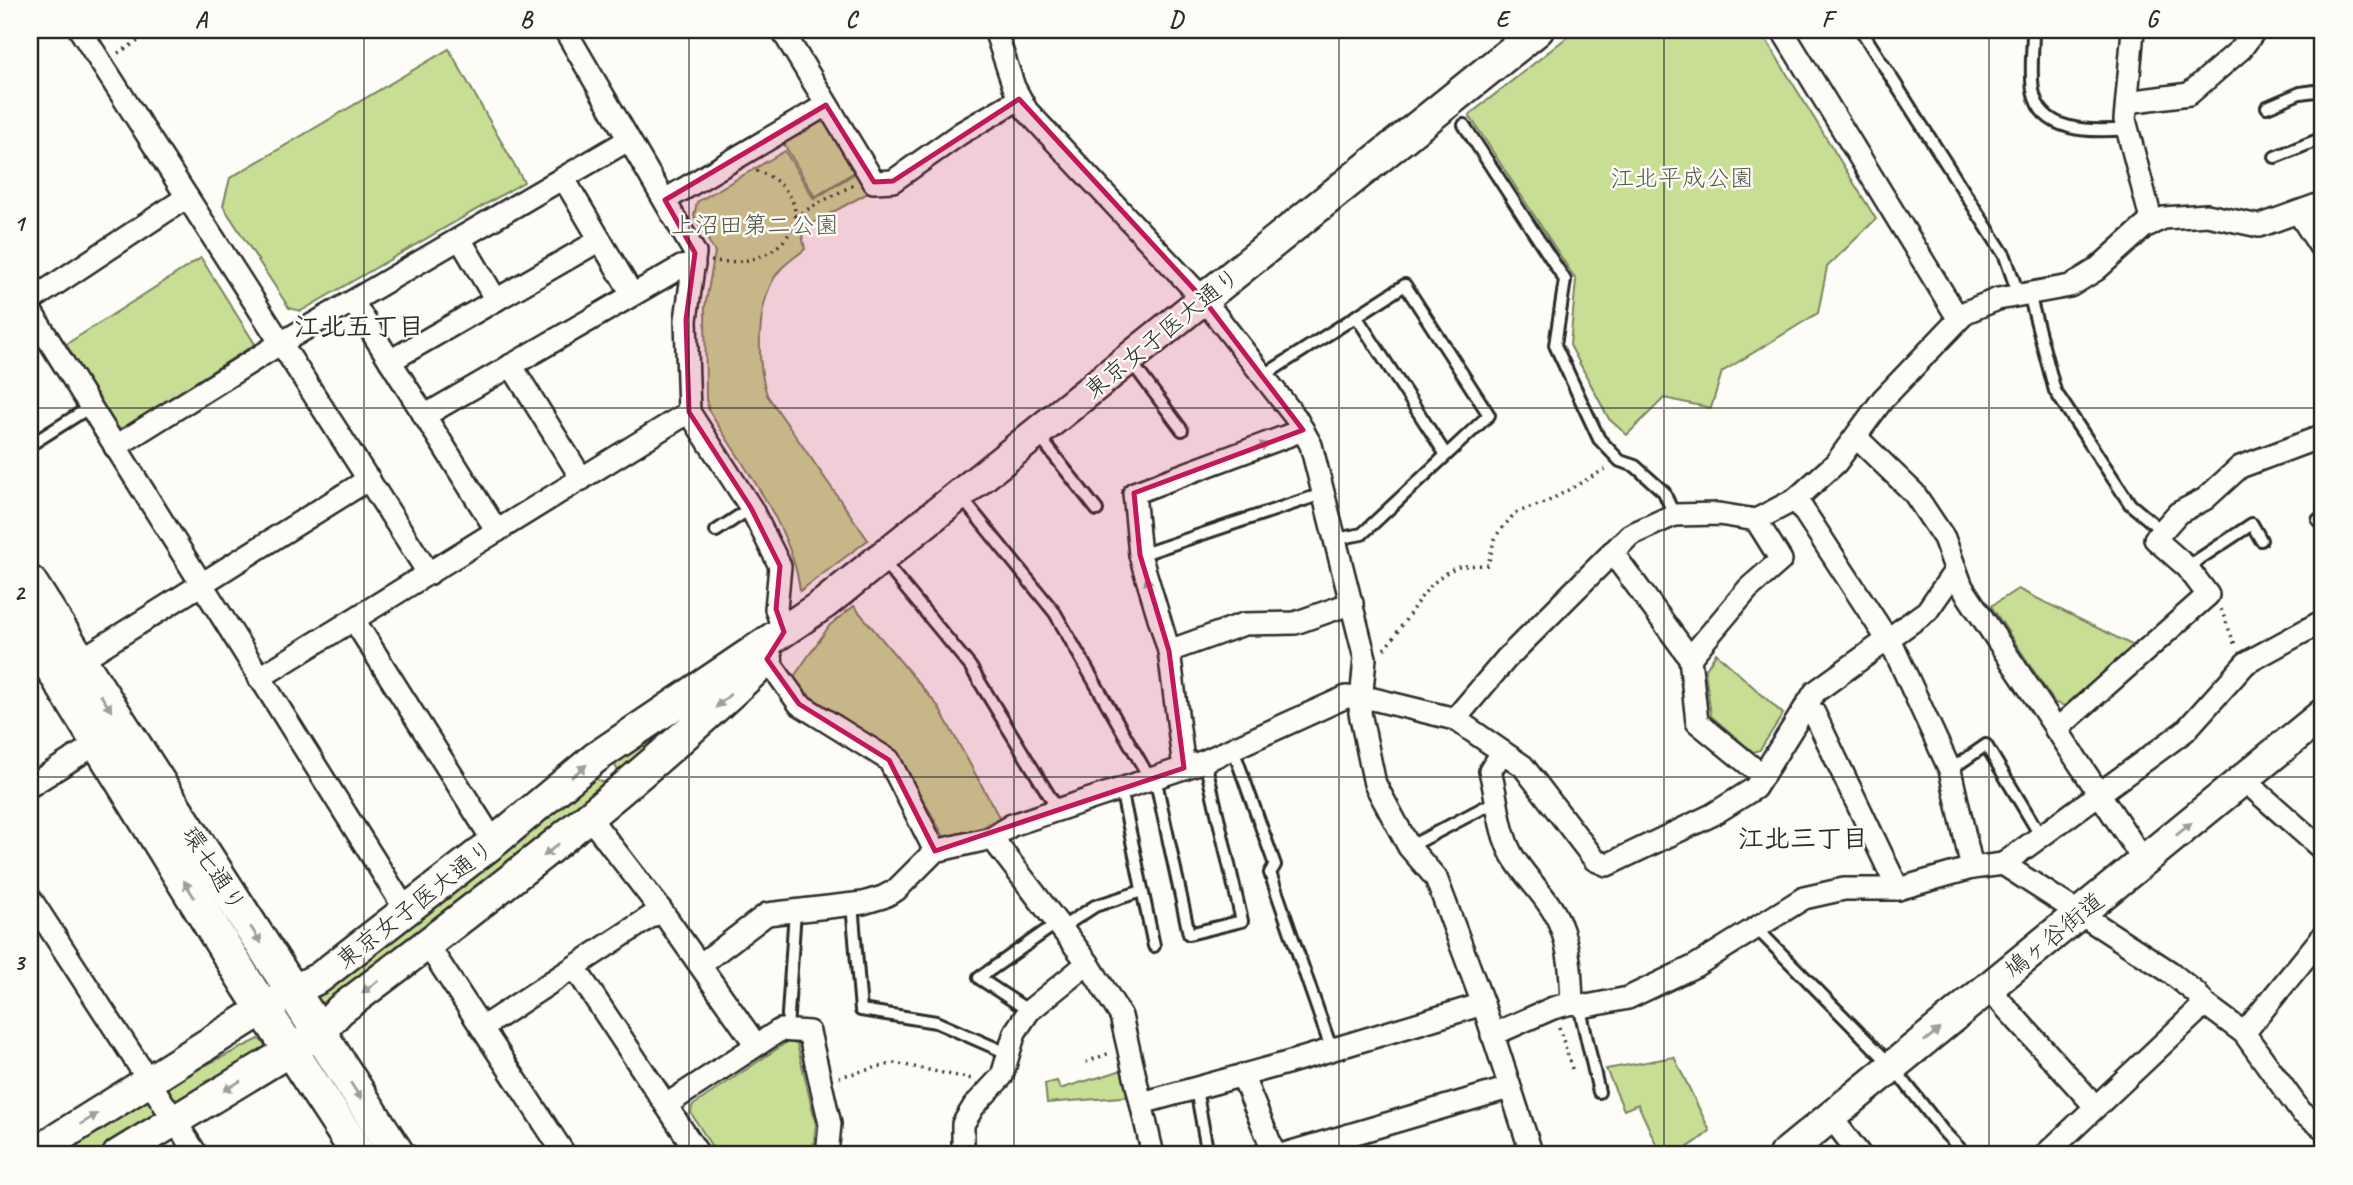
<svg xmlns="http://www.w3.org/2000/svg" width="2353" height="1185" viewBox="0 0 2353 1185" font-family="Caveat,'Klee One',sans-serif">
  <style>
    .green { fill: #c7de94; stroke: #798460; stroke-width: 2 }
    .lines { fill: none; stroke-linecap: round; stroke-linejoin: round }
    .lane-casing { stroke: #2b2b2b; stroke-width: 16 }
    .street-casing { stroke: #2b2b2b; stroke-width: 26 }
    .secondary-casing { stroke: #2b2b2b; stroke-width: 35 }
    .primary-casing { stroke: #2b2b2b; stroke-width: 38 }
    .path { stroke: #2b2b2b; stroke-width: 3.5; stroke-dasharray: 2 5; stroke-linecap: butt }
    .lane { stroke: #fdfcf7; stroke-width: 10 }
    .street { stroke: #fdfcf7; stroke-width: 21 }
    .secondary { stroke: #fdfcf7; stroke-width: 30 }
    .primary { stroke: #fdfcf7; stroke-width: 33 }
    .oneway { fill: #9e9e9b }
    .marked { fill: #c2185b; fill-opacity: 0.2; stroke: #c2185b; stroke-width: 5; stroke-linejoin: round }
    .grid { fill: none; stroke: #2b2b2b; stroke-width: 2; stroke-opacity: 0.55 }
    .labels { text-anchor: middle; stroke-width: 5; stroke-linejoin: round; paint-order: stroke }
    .park-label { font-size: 24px; fill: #525845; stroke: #fdfcf7 }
    .street-label { font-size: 24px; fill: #2b2b2b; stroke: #fdfcf7 }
    .neighbourhood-label { font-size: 26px; font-weight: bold; fill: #2b2b2b; stroke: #fdfcf7 }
    .neatline { fill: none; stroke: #2b2b2b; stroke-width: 2.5 }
    .grid-label { font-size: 23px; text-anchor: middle; font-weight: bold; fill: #2b2b2b }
  </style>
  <rect width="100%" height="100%" fill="#fdfcf7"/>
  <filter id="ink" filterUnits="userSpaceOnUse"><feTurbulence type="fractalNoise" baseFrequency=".0143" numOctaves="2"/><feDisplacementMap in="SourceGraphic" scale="14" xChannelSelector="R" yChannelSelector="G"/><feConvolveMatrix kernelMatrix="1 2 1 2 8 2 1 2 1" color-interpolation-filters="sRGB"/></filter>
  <g filter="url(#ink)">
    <g class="green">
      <polygon points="1576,30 1760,30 1876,219 1827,267 1818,313 1722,372 1711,408 1664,398 1627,435 1609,419 1570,345 1576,280 1469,115"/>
      <polygon points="449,49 524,182 301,311 289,308 223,206 230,178"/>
      <polygon points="819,122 827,123 856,171 815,197 784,144"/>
      <path d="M785,151L814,199L857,172L868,193L807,226L802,235L805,249C797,256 787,262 780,270C756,298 756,361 767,395L868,540L800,591C793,528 742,465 709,411L706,399L705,307L715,252L694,216L697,202Z"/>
      <polygon points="201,258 255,344 122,429 118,428 65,345"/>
      <polygon points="2018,589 2134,646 2066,706 2055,703 1991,606"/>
      <polygon points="854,606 938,706 999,817 982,828 944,837 897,753 810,696 793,678 830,625"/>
      <polygon points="1716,653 1783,714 1760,750 1753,752 1711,716 1705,671"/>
      <polygon points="742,668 631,771 618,771 613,761"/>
      <polygon points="595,778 602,782 605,791 517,863 475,888 321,1006 314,995"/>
      <polygon points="259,1039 268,1047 184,1100 176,1100 170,1095 169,1085 177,1079"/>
      <polygon points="787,1042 797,1044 816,1125 812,1155 717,1155 691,1113 692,1106"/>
      <path d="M1674,1057L1710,1131C1695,1143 1681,1155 1661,1155L1638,1104L1624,1110L1606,1069Z"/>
      <path d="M1127,1068L1134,1096L1047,1103L1045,1084L1057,1081L1060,1089C1083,1081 1104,1077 1127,1068Z"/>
      <polygon points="135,1097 150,1101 155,1112 149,1124 98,1155 42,1155"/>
    </g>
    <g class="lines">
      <defs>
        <g id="lane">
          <polyline points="1861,30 2005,256 2019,296"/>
          <path d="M2033,30C2033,49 2030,71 2033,90C2040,134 2093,132 2127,129"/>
          <polyline points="2267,107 2300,93 2323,90"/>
          <polyline points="1464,125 1565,280 1555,345 1599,439 1620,461 1635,466 1664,492 1674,515"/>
          <polyline points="2275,157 2323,138"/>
          <polyline points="2029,294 2055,391 2130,504 2162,531"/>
          <polyline points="1356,316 1446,455"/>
          <polyline points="1129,359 1182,430"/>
          <polyline points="1263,376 1405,285 1489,415 1362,534 1336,539"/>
          <polyline points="1038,435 1097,510"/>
          <polyline points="30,445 90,407"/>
          <polyline points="961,497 1055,613 1150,779"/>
          <polyline points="2318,520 2323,516"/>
          <polyline points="716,531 751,508"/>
          <polyline points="1140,555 1325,493"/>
          <polyline points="883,561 970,666 1058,810"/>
          <polyline points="2187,567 2252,524 2261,540"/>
          <polyline points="1233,749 1275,865 1270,873 1331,1048"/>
          <polyline points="1950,770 1986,745 2040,835"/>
          <polyline points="1155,777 1189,934 1242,921 1205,761"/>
          <polyline points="1121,789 1154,946"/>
          <polyline points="1409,847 1498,800"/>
          <polyline points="852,904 861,1010 936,1022 1007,1053"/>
          <polyline points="1061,928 1095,906 1142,891"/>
          <polyline points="1757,929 1893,1067 1943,1131 1966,1155"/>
          <polyline points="1579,1005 1599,1092"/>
          <polyline points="1029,1011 979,978 1057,923"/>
          <polyline points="787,1029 795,910"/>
          <polyline points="1196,1089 1208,1155"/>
          <polyline points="1245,1155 1271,1148"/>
        </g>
        <g id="street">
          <polyline points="80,30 429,574"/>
          <polyline points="565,30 695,253 686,320 689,412 751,508 780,566 776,609 784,632"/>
          <polyline points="782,30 874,182 893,181 961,133 1019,99"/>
          <polyline points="995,30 1014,87 1027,111 1204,300 1296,418 1311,445 1365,658 1360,713 1375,784 1409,847 1436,878 1483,1004 1532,1155"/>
          <polyline points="1782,30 1958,318"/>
          <polyline points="2133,30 2125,120 2152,223"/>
          <polyline points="2127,102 2189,94 2241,49 2255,30"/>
          <polyline points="564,179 632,294"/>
          <polyline points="665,200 826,105"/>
          <polyline points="2298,212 2323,251"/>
          <polyline points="460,239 496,300"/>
          <polyline points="30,301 187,197"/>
          <polyline points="353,302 497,531"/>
          <polyline points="30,310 407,912"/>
          <polyline points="390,361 600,240"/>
          <polyline points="511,365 582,479"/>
          <polyline points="424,416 681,267 694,265"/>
          <polyline points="1857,438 1914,493 1944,538 1962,587 2144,861"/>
          <polyline points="115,447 281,343 628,140"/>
          <polyline points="1796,499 1895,651 1950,770 1972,868"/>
          <polyline points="1756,520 1781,560 1748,589 1690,658 1697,722 1763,776"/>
          <polyline points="1612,552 1690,658"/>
          <polyline points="354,620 494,842"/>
          <polyline points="1169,651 1244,624 1295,623 1352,603"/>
          <polyline points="767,659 799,704 889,760 935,851"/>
          <polyline points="79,661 369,479"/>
          <polyline points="259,678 689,412"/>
          <polyline points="1806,706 1814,713 1898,889"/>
          <polyline points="1455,719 1523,766 1595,860 1607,865 1712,815 1755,788 1815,692 1927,611 1955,571"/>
          <polyline points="2056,730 2208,595 2187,567 2155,539 2178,513 2205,499 2240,467 2323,436"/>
          <path d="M1502,753L1490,771C1498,800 1498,829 1512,855C1525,878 1549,898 1559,922C1570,948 1571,975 1572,1003"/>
          <polyline points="1184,768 1169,651 1140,555 1134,493 1303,430"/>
          <polyline points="2244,780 2323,850"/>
          <polyline points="30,786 99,742"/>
          <polyline points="589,817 661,910 756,1045"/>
          <polyline points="992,838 1088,963 1121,1016 1153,1155"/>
          <polyline points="2003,864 2185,731 2246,663 2323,621"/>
          <polyline points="30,898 197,1155"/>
          <polyline points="427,944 565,1155"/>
          <polyline points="701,964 767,914 863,903 883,897 896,890 935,851 992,838 1012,825 1205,761 1346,697 1373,699 1455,719 1506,659 1630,535 1674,515 1719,514 1756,520 1796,499 1836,463 1883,399 1966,312 1998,299 2070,286 2096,270 2144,227 2164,218 2207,215 2259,226 2323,203"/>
          <polyline points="575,968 699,1155"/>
          <polyline points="1988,988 2095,1106"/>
          <polyline points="483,1027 661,910"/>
          <polyline points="2244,1033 2323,936"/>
          <polyline points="1492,1035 1553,1008 1572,1003 1587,1006 1628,998 1695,966 1804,898 1844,889 1898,889 1972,868 2003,864 2170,972 2196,993 2205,1004 2244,1033 2301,1112 2323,1128"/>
          <polyline points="1242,1075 1275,1155"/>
          <polyline points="1142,1103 1287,1063 1483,1004"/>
          <polyline points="666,1105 780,1030 809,1032 830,1124 827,1155"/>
          <polyline points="1831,1117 1860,1155"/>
          <polyline points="963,1155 963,1124 974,1106 1002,1076 1015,1032 1029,1011 1088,963"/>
          <polyline points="1281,1155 1509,1088"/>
          <polyline points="2045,1155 2205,1004"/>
        </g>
        <g id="secondary">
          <polyline points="31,1155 292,991 319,978 494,842 595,758 825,603 1538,30"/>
          <path d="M118,1155L319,1033L340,1010C489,898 633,788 767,659"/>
          <polyline points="1784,1155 2323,714"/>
        </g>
        <g id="primary">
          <polyline points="30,583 398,1155"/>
          <polyline points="30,632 249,987 359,1155"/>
        </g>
      </defs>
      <use href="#lane" class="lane-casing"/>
      <use href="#street" class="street-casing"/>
      <use href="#secondary" class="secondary-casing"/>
      <use href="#primary" class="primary-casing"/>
      <g class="path">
        <polyline points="118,53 157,30"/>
        <polyline points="795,216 853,185"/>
        <path d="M711,261C734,263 760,262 778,246C813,217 789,180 754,170"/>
        <polyline points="2221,609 2236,648"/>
        <path d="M1384,649C1407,624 1420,587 1451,570C1460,564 1478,566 1488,565L1495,537L1515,513L1547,502L1609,467"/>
        <polyline points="1559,1027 1573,1072"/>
        <polyline points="1086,1062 1110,1053"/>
        <polyline points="839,1077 895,1063 972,1079"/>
      </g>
      <use href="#lane" class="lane"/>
      <use href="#street" class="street"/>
      <use href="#secondary" class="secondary"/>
      <use href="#primary" class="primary"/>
    </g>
    <defs><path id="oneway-solid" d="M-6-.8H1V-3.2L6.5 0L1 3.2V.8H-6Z" transform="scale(1.75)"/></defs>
    <g class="oneway">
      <use href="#oneway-solid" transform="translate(1259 447) rotate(-20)"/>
      <use href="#oneway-solid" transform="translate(1149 586) rotate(-107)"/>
      <use href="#oneway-solid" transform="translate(723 701) rotate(137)"/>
      <use href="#oneway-solid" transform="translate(106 703) rotate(57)"/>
      <use href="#oneway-solid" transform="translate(579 771) rotate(-40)"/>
      <use href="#oneway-solid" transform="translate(2184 829) rotate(-39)"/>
      <use href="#oneway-solid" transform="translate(551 850) rotate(140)"/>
      <use href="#oneway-solid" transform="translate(189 889) rotate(-122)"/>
      <use href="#oneway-solid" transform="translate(256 935) rotate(57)"/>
      <use href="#oneway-solid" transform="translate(370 987) rotate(143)"/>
      <use href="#oneway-solid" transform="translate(1932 1035) rotate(-39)"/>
      <use href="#oneway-solid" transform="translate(232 1086) rotate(149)"/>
      <use href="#oneway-solid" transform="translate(356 1091) rotate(57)"/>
      <use href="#oneway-solid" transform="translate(89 1119) rotate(-32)"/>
    </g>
  </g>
  <path class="marked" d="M1019,99L1204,300L1303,430L1134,493L1140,555L1169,651L1184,768L935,851L889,760L799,704L767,659L784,632L776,609L780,566L751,508L689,412L686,320L695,253L665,200L826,105L874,182L893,181Z"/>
  <path class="grid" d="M364,30V1155M689,30V1155M1014,30V1155M1339,30V1155M1664,30V1155M1989,30V1155M30,408H2323M30,777H2323"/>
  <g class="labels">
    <g class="park-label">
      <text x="1682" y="186">江北平成公園</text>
      <text x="755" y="233">上沼田第二公園</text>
    </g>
    <g class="street-label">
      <text transform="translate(1162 333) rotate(-39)" y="8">東京女子医大通り</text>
      <text transform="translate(214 869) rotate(57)" y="8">環七通り</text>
      <text transform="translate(415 904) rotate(-38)" y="8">東京女子医大通り</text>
      <text transform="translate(2054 935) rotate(-39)" y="8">鳩ヶ谷街道</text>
    </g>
    <g class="neighbourhood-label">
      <text x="359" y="335">江北五丁目</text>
      <text x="1803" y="847">江北三丁目</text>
    </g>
  </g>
  <rect width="2353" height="1185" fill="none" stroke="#fdfcf7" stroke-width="77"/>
  <rect x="38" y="38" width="2276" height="1108" class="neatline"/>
  <g class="grid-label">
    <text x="201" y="27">A</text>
    <text x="526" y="27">B</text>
    <text x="851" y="27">C</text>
    <text x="1176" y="27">D</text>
    <text x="1502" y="27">E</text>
    <text x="1827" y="27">F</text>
    <text x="2152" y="27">G</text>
    <text x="19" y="231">1</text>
    <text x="19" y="600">2</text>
    <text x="19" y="970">3</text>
  </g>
</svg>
